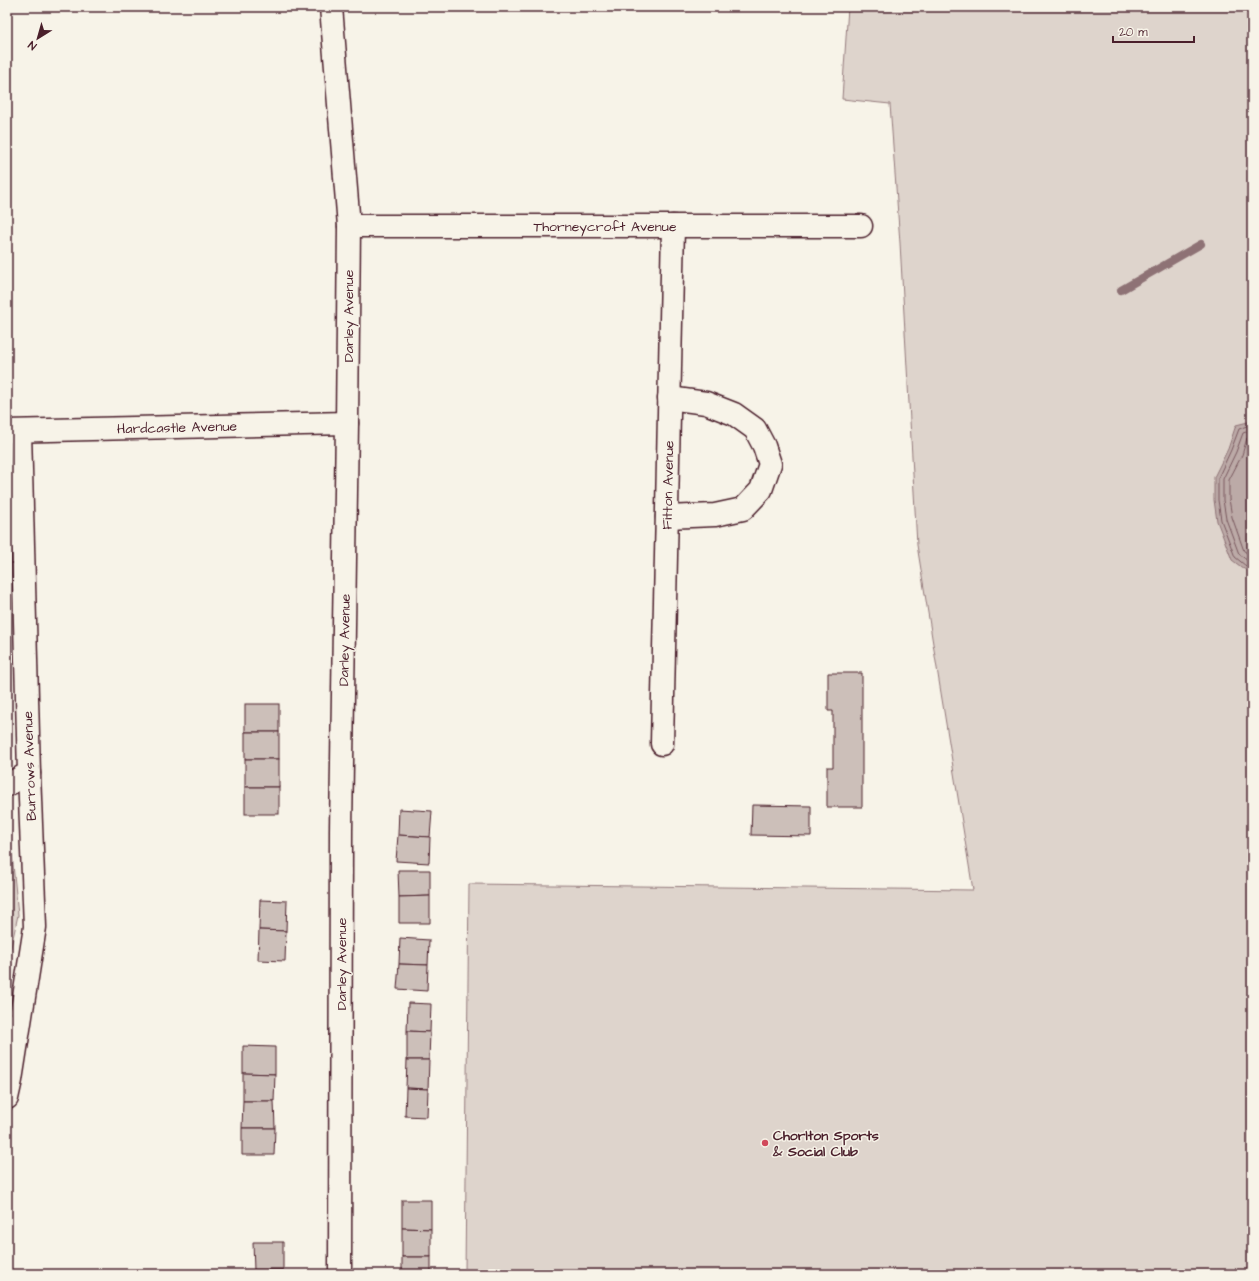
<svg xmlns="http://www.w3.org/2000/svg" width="1259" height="1281" viewBox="0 0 1259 1281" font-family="'Architects Daughter',sans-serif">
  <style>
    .green { fill: #ded4cc; stroke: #947a7c }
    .water { fill: #bcaaa7; stroke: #8e7275 }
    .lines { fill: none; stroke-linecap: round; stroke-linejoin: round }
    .shore { stroke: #78575d; stroke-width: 1 }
    .stream { stroke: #8e7275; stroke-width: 8 }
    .building { fill: #ccbfb9; stroke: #4a1f2b }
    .minor-casing { stroke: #4a1f2b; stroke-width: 25 }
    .minor { stroke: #f7f3e8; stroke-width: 22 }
    .poi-dot { fill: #d1495b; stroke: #f7f3e8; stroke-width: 1.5 }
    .labels { text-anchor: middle; stroke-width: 3; stroke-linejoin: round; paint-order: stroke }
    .street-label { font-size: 14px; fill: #4a1f2b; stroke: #f7f3e8 }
    .poi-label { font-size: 14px; font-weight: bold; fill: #4a1f2b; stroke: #f7f3e8; text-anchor: start }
  </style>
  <rect width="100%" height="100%" fill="#f7f3e8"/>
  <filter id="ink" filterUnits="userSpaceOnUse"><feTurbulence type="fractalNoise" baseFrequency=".025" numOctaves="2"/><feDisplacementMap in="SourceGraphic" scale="8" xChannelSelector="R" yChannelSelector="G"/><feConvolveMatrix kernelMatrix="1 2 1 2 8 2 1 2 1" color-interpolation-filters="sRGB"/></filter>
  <g filter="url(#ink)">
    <g class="green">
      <polygon points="848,7 1252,7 1252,1274 465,1274 469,884 973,890 917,545 900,243 890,104 842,99"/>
      <polygon points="8,813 18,915 7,966 7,814"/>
    </g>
    <polygon class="water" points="1252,418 1252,571 1244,569 1232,560 1217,521 1214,500 1214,477 1228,449 1236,425 1248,422"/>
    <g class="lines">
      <g class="shore">
        <polyline points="1252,424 1239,429 1231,450 1218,478 1218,500 1221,520 1235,557 1246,566 1252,567"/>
        <polyline points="1252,430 1243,433 1236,452 1223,479 1223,500 1226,519 1239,554 1248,561 1252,562"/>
        <polyline points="1252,436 1247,438 1242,455 1229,480 1229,499 1232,517 1244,551 1252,556"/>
      </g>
      <polyline class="stream" points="1121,290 1201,244"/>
    </g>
    <g class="building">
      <polygon points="828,673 862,673 862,807 827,807 827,767 833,767 833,711 828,711"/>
      <rect x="245" y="704" width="34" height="28"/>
      <rect x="245" y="732" width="34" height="27"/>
      <rect x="245" y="759" width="34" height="28"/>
      <rect x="245" y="787" width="34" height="27"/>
      <polygon points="752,805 811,806 811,836 751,835"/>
      <polygon points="399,809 432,811 430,837 398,835"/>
      <polygon points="398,835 430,837 429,863 396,861"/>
      <polygon points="398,870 430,870 430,896 399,897"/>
      <polygon points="430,896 430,923 399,923 399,897"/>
      <polygon points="260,900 287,901 286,931 259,930"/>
      <polygon points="259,930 286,931 285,961 258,960"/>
      <polygon points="400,938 429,940 428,965 399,964"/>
      <polygon points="399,964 428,965 427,991 397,989"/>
      <polygon points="408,1003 431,1004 430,1032 407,1031"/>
      <polygon points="407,1031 430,1032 429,1060 407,1060"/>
      <polygon points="243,1046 275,1047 275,1074 243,1073"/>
      <polygon points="407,1060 429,1060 428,1089 406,1088"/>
      <polygon points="243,1073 275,1074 274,1101 243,1101"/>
      <polygon points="406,1088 428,1089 427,1117 405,1116"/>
      <polygon points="243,1101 274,1101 275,1128 242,1128"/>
      <polygon points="242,1128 275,1128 274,1155 242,1155"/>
      <polygon points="402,1200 431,1200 431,1229 402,1228"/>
      <polygon points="402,1228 431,1229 431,1257 402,1257"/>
      <polygon points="253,1242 283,1242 283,1270 254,1270"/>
      <rect x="402" y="1257" width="29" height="17"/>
      <rect x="254" y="1270" width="29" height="4"/>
    </g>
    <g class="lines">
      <defs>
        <g id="minor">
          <polyline points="331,7 349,226 347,423 341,830 340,1274"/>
          <path id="s1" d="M349,226H861"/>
          <path id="s2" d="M7,431L347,423"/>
          <polyline points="667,517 715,515 743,509 761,490 770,464 764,446 755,429 734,414 706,403 669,398"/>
          <path id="s3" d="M662,744L673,226"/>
          <polyline points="7,785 29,773"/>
          <polyline points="7,1098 11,1080 35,927 29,773 20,432"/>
        </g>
      </defs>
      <use href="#minor" class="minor-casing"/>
      <use href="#minor" class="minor"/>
    </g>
  </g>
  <circle class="poi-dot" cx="765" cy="1143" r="4"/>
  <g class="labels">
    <g class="street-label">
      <text dy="5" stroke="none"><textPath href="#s1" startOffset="256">Thorneycroft Avenue</textPath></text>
      <text transform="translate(348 316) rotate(-90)" y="5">Darley Avenue</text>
      <text dy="5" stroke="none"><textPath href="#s2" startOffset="170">Hardcastle Avenue</textPath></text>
      <text dy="5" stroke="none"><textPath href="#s3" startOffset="259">Fitton Avenue</textPath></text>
      <text transform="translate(344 640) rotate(-89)" y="5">Darley Avenue</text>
      <text transform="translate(29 766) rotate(-92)" y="5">Burrows Avenue</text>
      <text transform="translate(341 964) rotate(-90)" y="5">Darley Avenue</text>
    </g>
    <g class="poi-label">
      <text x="773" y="1140">Chorlton Sports<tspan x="773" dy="16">&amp; Social Club</tspan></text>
    </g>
  </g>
  <rect width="1259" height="1281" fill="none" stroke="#f7f3e8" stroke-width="24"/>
  <rect x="12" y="12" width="1235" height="1257" fill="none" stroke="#4a1f2b" stroke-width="1.5" filter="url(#ink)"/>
  <g transform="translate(38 38) rotate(217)" stroke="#f7f3e8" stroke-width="3" paint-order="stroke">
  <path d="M0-3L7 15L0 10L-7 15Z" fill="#4a1f2b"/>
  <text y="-6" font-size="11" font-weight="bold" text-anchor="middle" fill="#4a1f2b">N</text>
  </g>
  <path d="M1113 36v6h81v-6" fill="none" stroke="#4a1f2b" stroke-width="2"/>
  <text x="1119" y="36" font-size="12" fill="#4a1f2b" stroke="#f7f3e8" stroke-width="3" paint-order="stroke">20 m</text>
</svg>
